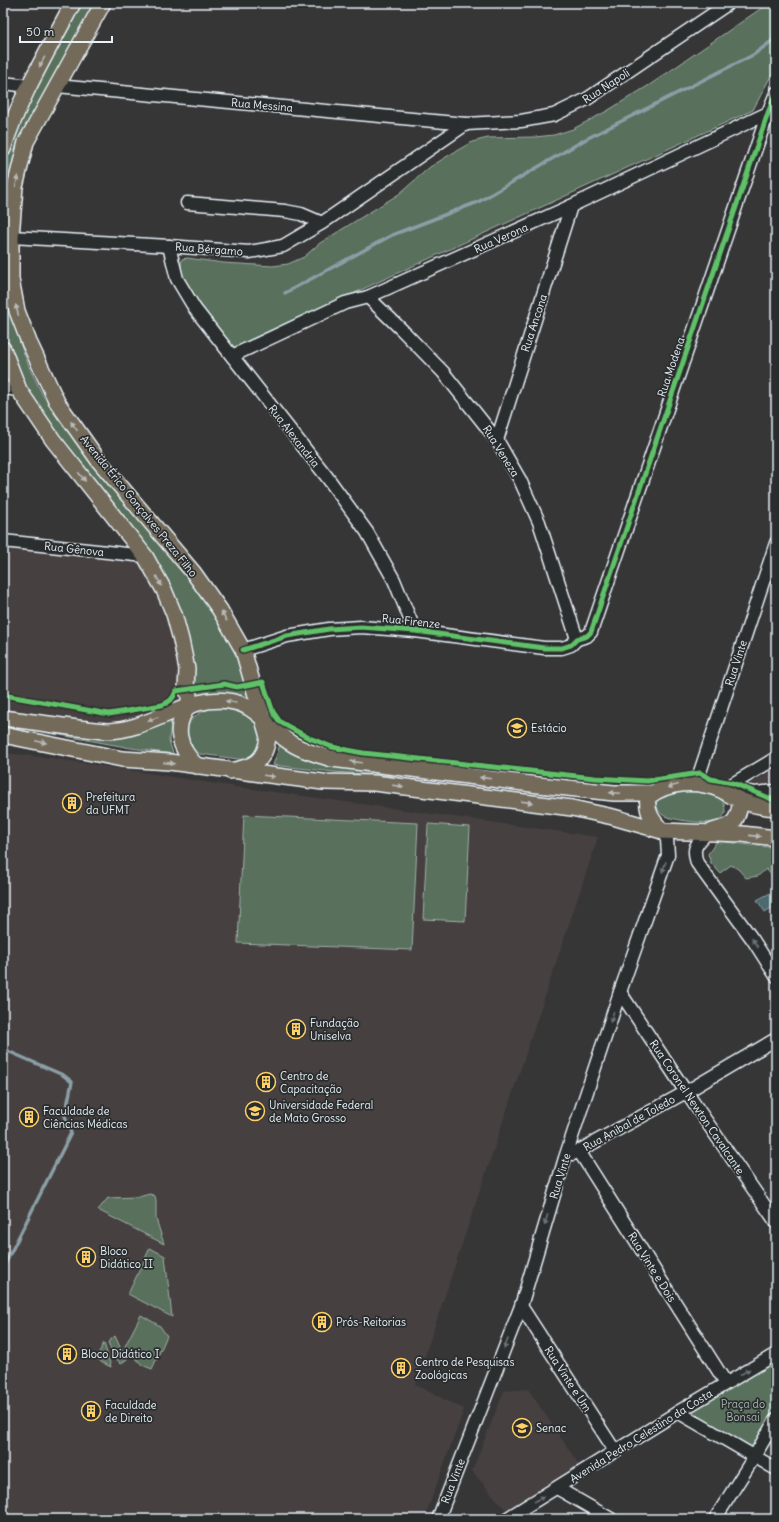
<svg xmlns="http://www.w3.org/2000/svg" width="779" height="1522" viewBox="0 0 779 1522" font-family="Delius,sans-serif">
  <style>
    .built { fill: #474041 }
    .green { fill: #596f5c; stroke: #a0b0aa }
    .water { fill: #4c696f; stroke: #8a9fa6 }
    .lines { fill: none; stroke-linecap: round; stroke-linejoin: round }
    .stream { stroke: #8a9fa6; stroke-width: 3.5 }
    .minor-casing { stroke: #e8f1f8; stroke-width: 15 }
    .major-casing { stroke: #e8f1f8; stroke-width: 18 }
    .minor { stroke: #2a2d2e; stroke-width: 12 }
    .major { stroke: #736b5a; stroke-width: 15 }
    .cycleway-casing { stroke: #2a2d2e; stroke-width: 8 }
    .cycleway { stroke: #61c268; stroke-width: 5 }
    .oneway { fill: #b9bbb9 }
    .oneway2 { fill: #6c7275 }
    .labels { text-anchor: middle; stroke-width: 3.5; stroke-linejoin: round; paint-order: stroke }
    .street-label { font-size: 11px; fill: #e8f1f8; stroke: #2a2d2e }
    .poi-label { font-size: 11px; fill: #e8f1f8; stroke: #2a2d2e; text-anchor: start }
    .park-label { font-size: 11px; fill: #a8b6b2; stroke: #2a2d2e }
  </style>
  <rect width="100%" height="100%" fill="#373637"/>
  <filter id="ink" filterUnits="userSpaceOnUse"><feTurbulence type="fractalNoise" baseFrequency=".025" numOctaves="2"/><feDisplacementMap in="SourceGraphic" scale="8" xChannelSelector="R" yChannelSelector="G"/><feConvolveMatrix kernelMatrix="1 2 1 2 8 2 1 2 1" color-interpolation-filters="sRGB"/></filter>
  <g filter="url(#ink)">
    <g class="built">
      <polygon points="3,547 139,560 170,616 181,659 183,696 178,706 115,727 3,710"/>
      <polygon points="3,753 51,758 223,785 598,837 415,1385 464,1409 424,1519 3,1519"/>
      <polygon points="776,768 776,795 738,791"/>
      <polygon points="528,1389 579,1465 506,1510 472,1471 504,1391"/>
    </g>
    <g class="green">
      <path d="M82,3H95L26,133L12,311L21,346L30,369L42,394L58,419L202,593L231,641L242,667L253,702C231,693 213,688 191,699L194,676L181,613L58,437L22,382L6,339L3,328V170C21,109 52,58 82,3Z"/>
      <path d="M769,3H776V73L773,72L753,110L365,288L233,351L182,278C180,271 181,266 182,259L187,258L223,263L273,266L288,264L304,257L320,243L399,194L430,167L451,154L472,142L488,138L535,137L554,135L573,129L607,111L651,84Z"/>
      <path d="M213,708C230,708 243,713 258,722L262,744L260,751L246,760L200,754L195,752C181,729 187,715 213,708Z"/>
      <path d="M171,720L169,741L173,753L172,754L131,748L16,727L119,737C138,735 154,727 171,720Z"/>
      <polygon points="280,743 397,774 397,776 334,772 273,765 278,751"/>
      <path d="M684,791C694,791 717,793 723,802C725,805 725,810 725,814C723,816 721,819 718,821C710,825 670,820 663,815C658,812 657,807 656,801L661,795Z"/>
      <polygon points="244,815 418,823 412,950 238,943"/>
      <polygon points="428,824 470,827 465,921 423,919"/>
      <polygon points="717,841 776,848 776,880 766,869 758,876 746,878 738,869 731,865 720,873 711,863 708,854"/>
      <polygon points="150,1194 155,1196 156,1200 156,1219 164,1244 98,1210 108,1198 138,1197"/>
      <polygon points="150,1248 165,1256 172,1317 128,1294"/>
      <polygon points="141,1315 160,1326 167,1336 152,1369 142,1365 125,1346"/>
      <polygon points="115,1336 120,1347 128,1358 121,1364 113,1355 108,1342"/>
      <polygon points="104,1343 111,1367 101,1362 97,1356"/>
      <polygon points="776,1356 776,1409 753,1448 687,1411"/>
    </g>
    <polygon class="water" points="776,890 776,905 765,912 757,900"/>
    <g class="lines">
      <g class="stream">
        <polyline points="285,293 392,235 478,202 586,139 753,55 776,38"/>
        <polyline points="3,1049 63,1075 72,1082 65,1116 71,1133 3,1268"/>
      </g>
      <defs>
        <g id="minor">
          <polyline points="3,83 29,86"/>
          <polyline points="57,86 466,124 521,121 554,115 587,99 729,3"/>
          <polyline points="187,203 285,211 301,214 322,223"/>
          <polyline points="11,237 169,246 249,252 283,246 322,223 466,124"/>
          <polyline points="169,246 177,279 195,309 327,477 367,532 394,580 415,631"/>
          <polyline points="368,297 403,331 443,372 497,440 520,480 539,522 577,639"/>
          <polyline points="232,356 345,303 368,297 571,206 768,113"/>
          <polyline points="3,388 19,390"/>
          <polyline points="497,440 571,206"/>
          <polyline points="3,541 145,556"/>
          <polyline points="243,650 287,636 329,629 361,627 415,631 544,648 562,648 571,645 577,639 587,636 591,632 768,113 776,93"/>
          <polyline points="696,784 776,543"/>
          <polyline points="726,788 754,793 776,791"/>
          <polyline points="720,790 726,788 776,758"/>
          <path d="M707,833C696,845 692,847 697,863L753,940L776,976"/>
          <polyline points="620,992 686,1092 776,1222"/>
          <polyline points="579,1151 726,1383"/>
          <polyline points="573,1154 686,1092 776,1039"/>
          <polyline points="521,1306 615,1451"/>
          <polyline points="678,1412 776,1469"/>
          <polyline points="557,1488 611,1519"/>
          <polyline points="438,1519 521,1306 565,1158 620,992 668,855 667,839 662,831"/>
          <polyline points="506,1519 678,1412 776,1354"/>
          <polyline points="715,1519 754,1457 776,1419"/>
        </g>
        <g id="major">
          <path d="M103,3L26,142L15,187L11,237V279L17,311L29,342L57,402L99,461L193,572L220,610L243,650L268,737C265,762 253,767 230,771"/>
          <path d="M3,149C19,98 48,51 73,3"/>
          <polyline points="3,349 19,390 53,440 145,556 164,590 174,614 181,640 187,669 186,689 189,695 189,706"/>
          <path d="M189,706C172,726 179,749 197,766"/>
          <path d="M3,718C28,721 53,725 78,728C88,729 99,731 108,731C152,730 190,692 234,702C255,706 269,726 285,739C299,750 316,754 332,759L539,785L614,793H654"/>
          <polyline points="3,735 122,759 169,762 323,782 374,783 572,808 613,817 662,831 742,834 776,838"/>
          <path d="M662,831C652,820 646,812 648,797C668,781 698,780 721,790C727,793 733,797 740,800C751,805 764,807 776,808"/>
          <path d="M713,831C734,825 737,823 741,801"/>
        </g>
      </defs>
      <use href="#minor" class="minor-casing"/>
      <use href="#major" class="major-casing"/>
      <use href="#minor" class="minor"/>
      <use href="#major" class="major"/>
      <defs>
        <g id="cycleway">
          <polyline points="243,650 287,636 329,629 361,627 415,631 544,648 562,648 571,645 577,639 587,636 591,632 768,113 776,93"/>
          <path d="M3,695L109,714L162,705C170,702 173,699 176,691L224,684L237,687L263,682L273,712L280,722L307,737L332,747L363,753L595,778L647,781L700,773L711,779L733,783L776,801"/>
        </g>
      </defs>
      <use href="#cycleway" class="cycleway-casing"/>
      <use href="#cycleway" class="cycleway"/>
    </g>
    <defs><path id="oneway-solid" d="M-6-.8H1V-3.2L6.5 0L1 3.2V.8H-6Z"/></defs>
    <g class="oneway">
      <use href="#oneway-solid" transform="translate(42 62) rotate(118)"/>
      <use href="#oneway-solid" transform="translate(17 181) rotate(-76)"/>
      <use href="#oneway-solid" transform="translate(17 310) rotate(-105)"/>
      <use href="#oneway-solid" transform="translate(74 426) rotate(-126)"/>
      <use href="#oneway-solid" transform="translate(82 477) rotate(51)"/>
      <use href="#oneway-solid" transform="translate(159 581) rotate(61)"/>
      <use href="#oneway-solid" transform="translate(224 616) rotate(-119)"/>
      <use href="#oneway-solid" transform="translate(231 702) rotate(-170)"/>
      <use href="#oneway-solid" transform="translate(153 719) rotate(159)"/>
      <use href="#oneway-solid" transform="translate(41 742) rotate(12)"/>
      <use href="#oneway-solid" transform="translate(356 762) rotate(-173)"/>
      <use href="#oneway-solid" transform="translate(169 763) rotate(6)"/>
      <use href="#oneway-solid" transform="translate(269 776) rotate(7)"/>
      <use href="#oneway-solid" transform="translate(485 778) rotate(-173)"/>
      <use href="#oneway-solid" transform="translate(398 786) rotate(7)"/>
      <use href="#oneway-solid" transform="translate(673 786) rotate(165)"/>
      <use href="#oneway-solid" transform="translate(615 793) rotate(-178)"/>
      <use href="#oneway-solid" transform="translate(527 802) rotate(7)"/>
      <use href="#oneway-solid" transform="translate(755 836) rotate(6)"/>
    </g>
    <g class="oneway2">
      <use href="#oneway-solid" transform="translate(664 867) rotate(109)"/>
      <use href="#oneway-solid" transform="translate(755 943) rotate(-123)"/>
      <use href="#oneway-solid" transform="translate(612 1017) rotate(108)"/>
      <use href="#oneway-solid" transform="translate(546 1220) rotate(107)"/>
      <use href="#oneway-solid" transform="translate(506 1344) rotate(111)"/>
      <use href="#oneway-solid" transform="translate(745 1372) rotate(-30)"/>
      <use href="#oneway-solid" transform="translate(539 1499) rotate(-32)"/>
    </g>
  </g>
  <defs>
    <symbol id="university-ring" viewBox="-11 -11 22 22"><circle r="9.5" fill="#2a2d2e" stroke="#ffd166" stroke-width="1.5"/><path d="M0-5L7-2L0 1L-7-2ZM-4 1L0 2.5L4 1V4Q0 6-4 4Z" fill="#ffd166"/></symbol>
    <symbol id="building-ring" viewBox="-11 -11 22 22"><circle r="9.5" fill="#2a2d2e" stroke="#ffd166" stroke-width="1.5"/><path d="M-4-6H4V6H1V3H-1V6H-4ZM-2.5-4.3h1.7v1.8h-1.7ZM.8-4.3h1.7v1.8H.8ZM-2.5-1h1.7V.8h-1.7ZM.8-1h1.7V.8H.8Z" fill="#ffd166"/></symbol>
  </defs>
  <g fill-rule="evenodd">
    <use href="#university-ring" x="506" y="717" width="22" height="22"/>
    <use href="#building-ring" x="61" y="792" width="22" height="22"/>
    <use href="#building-ring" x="285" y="1018" width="22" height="22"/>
    <use href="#building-ring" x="255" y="1071" width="22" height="22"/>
    <use href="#university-ring" x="244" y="1100" width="22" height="22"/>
    <use href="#building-ring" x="18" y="1106" width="22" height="22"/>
    <use href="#building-ring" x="75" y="1246" width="22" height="22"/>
    <use href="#building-ring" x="311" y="1311" width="22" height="22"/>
    <use href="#building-ring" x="56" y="1343" width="22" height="22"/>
    <use href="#building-ring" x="390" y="1357" width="22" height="22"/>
    <use href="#building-ring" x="80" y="1400" width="22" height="22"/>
    <use href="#university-ring" x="511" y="1417" width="22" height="22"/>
  </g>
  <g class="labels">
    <g class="street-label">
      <text transform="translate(606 86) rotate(-33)" y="4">Rua Napoli</text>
      <text transform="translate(262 105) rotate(5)" y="4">Rua Messina</text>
      <text transform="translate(501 238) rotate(-24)" y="4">Rua Verona</text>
      <text transform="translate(209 249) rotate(4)" y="4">Rua Bérgamo</text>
      <text transform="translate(534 323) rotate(-72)" y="4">Rua Ancona</text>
      <text transform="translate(671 367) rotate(-71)" y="4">Rua Modena</text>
      <text transform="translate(294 436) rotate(52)" y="4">Rua Alexandria</text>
      <text transform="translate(501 451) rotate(58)" y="4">Rua Veneza</text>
      <text transform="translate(139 506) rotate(51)" y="4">Avenida Érico Gonçalves Preza Filho</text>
      <text transform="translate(74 549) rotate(6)" y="4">Rua Gênova</text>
      <text transform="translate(411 621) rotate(6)" y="4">Rua Firenze</text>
      <text transform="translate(736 663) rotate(-72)" y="4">Rua Vinte</text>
      <text transform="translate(697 1107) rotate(56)" y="4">Rua Coronel Newton Cavalcante</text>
      <text transform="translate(629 1123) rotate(-29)" y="4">Rua Anibal de Toledo</text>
      <text transform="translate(560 1176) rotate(-73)" y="4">Rua Vinte</text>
      <text transform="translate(652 1267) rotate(58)" y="4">Rua Vinte e Dois</text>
      <text transform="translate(568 1379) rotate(57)" y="4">Rua Vinte e Um</text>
      <text transform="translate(641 1436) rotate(-32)" y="4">Avenida Pedro Celestino da Costa</text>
      <text transform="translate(453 1481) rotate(-69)" y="4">Rua Vinte</text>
    </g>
    <g class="poi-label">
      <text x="531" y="732">Estácio</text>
      <text x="86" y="801">Prefeitura<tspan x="86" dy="13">da UFMT</tspan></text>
      <text x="310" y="1027">Fundação<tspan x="310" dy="13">Uniselva</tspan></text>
      <text x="280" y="1080">Centro de<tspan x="280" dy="13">Capacitação</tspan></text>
      <text x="269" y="1109">Universidade Federal<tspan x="269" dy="13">de Mato Grosso</tspan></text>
      <text x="43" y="1115">Faculdade de<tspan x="43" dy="13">Ciências Médicas</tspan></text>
      <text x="100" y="1255">Bloco<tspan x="100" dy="13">Didático II</tspan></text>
      <text x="336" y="1326">Prós-Reitorias</text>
      <text x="81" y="1358">Bloco Didático I</text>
      <text x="415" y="1366">Centro de Pesquisas<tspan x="415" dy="13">Zoológicas</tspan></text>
      <text x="105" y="1409">Faculdade<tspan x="105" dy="13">de Direito</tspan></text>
      <text x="536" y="1432">Senac</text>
    </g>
    <g class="park-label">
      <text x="743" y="1408">Praça do<tspan x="743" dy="13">Bonsai</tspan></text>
    </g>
  </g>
  <rect width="779" height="1522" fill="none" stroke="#2a2d2e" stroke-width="16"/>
  <rect x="8" y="8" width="763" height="1506" fill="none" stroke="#e8f1f8" stroke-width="1.5" filter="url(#ink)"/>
  <path d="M20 36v6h92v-6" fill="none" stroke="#e8f1f8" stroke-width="2"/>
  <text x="26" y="36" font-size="12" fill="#e8f1f8" stroke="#2a2d2e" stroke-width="3" paint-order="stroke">50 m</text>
</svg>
